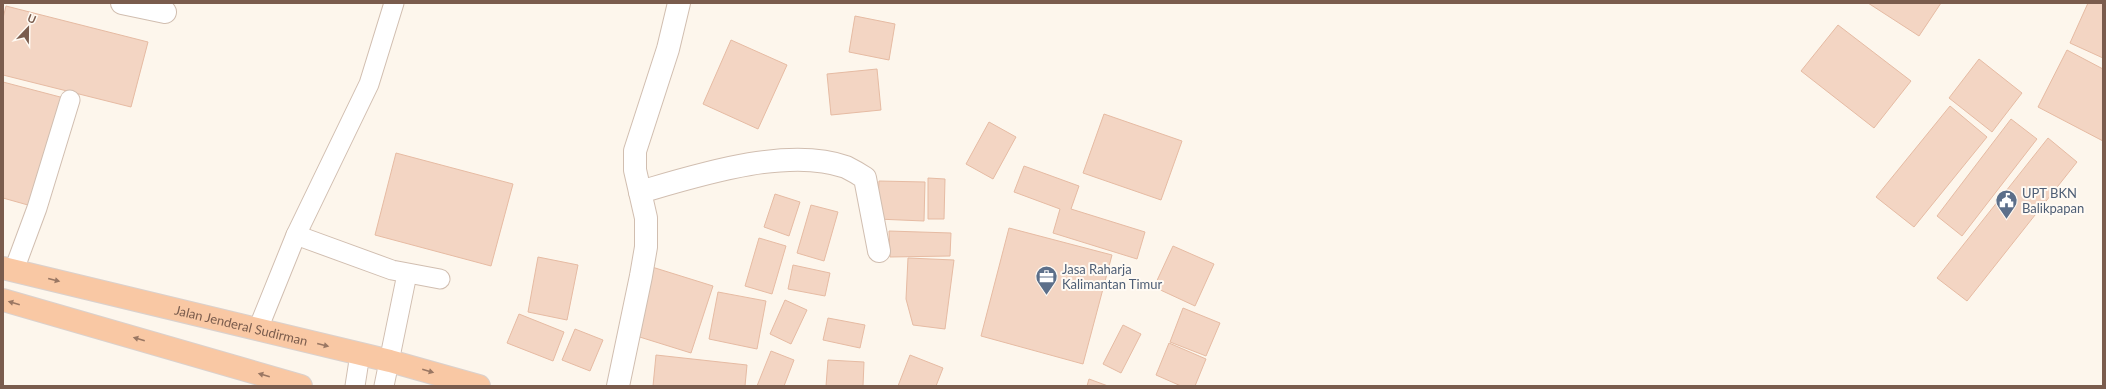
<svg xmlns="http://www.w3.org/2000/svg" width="2106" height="389" viewBox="0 0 2106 389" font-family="Lato,sans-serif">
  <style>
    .building { fill: #f3d5c3; stroke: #e6bba3 }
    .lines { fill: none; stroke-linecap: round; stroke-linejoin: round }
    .service-casing { stroke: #d1beb0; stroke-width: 21 }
    .minor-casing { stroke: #d1beb0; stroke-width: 24 }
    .trunk-casing { stroke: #dad1cd; stroke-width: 24 }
    .service { stroke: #fff; stroke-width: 19 }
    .minor { stroke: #fff; stroke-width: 22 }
    .trunk { stroke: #f9c8a4; stroke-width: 22 }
    .oneway { fill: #9a7763 }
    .labels { text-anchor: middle; stroke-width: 4; stroke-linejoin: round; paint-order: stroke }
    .service-label { font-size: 13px; fill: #4e5e75; stroke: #fffaf3; text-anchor: start }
    .street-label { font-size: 13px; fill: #7a5c4d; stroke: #fffaf3 }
  </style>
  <rect width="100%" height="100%" fill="#fdf6ec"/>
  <g class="building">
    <polygon points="1868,3 1941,3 1919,36"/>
    <polygon points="2088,3 2103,3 2103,58 2070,43"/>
    <polygon points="6,6 148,42 131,107 3,75 3,18"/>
    <polygon points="855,16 895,24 889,60 849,52"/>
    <polygon points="1838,25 1911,81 1874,128 1801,71"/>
    <polygon points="731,40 787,65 758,129 703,104"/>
    <polygon points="2067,50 2103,69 2103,141 2038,107"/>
    <polygon points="1979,59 2022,93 1992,132 1949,98"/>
    <polygon points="877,69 881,110 831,115 827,74"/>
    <polygon points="3,82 64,98 35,207 3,198"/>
    <polygon points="1950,106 1987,137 1914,227 1876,197"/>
    <polygon points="1104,114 1182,141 1161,200 1083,173"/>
    <polygon points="2011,119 2037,139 1962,236 1937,216"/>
    <polygon points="989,122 1016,137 993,179 966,164"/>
    <polygon points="2048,138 2077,162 1967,301 1937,278"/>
    <polygon points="396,153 513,184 491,266 375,235"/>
    <polygon points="1024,166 1079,186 1071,209 1145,232 1137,259 1053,233 1060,209 1014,192"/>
    <polygon points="928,178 945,179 944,219 928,219"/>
    <polygon points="879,181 925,182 924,221 877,219"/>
    <polygon points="775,194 800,202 789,236 764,227"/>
    <polygon points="811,205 838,212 824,261 797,253"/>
    <polygon points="1009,228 1112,255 1083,364 981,336"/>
    <polygon points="889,231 951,233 950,256 890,257"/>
    <polygon points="759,238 786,246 772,294 745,286"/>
    <polygon points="1173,246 1214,264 1195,306 1154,287"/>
    <polygon points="538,257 578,265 567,320 528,312"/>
    <polygon points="908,258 954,260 945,329 913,325 906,299"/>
    <polygon points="793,265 830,273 825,296 788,289"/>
    <polygon points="652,267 713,286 691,353 630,334"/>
    <polygon points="718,292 766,301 757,349 709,339"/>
    <polygon points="785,300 807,310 791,344 770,334"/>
    <polygon points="1183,308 1220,323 1206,356 1170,342"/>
    <polygon points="519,314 564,332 553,361 507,343"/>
    <polygon points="828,318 865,325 860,348 823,340"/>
    <polygon points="1123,325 1141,334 1121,373 1103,364"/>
    <polygon points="575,329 603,340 590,371 562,360"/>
    <polygon points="1169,343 1206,359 1195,386 1181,386 1156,375"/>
    <polygon points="771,351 794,360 784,386 757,386"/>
    <polygon points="656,355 747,365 745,386 653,386"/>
    <polygon points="910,355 943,368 936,386 898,386"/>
    <polygon points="828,360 864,362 863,386 826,386"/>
    <polygon points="1089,379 1108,386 1087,386"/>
  </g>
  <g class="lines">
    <defs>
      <g id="service">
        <polyline points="296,235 392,270 440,279"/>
        <polyline points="14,270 37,208 70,100"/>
        <polyline points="258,329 296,235 369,84 394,3"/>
        <polyline points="355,386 360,354"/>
        <polyline points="384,386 407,274"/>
      </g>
      <g id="minor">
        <polyline points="122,3 165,12"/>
        <path d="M640,192C698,175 788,146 846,167C852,170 859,174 865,178L879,251"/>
        <polyline points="618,386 641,276 646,247 646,218 635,170 635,151 668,49 679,3"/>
      </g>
      <g id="trunk">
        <path id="s1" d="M3,268L390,361L479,386"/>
        <polyline points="3,300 301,386"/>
      </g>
    </defs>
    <use href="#service" class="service-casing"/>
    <use href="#minor" class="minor-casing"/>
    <use href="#trunk" class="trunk-casing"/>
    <use href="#service" class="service"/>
    <use href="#minor" class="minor"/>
    <use href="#trunk" class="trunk"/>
  </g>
  <defs><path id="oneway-solid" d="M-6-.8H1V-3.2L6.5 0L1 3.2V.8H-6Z"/></defs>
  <g class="oneway">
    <use href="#oneway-solid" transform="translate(54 280) rotate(14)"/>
    <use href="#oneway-solid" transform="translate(14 303) rotate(-164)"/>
    <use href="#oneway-solid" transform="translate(139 339) rotate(-164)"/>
    <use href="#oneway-solid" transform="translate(323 345) rotate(14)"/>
    <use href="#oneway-solid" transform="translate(428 371) rotate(16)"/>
    <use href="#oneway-solid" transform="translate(264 375) rotate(-164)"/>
  </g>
  <defs>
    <symbol id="civic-pin" viewBox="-11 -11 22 30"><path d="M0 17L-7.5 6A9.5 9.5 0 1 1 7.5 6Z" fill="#5c6f8a" stroke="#fffaf3"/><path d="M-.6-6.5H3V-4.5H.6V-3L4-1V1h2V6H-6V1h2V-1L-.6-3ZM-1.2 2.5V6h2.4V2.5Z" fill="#fff"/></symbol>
    <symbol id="office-pin" viewBox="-11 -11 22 30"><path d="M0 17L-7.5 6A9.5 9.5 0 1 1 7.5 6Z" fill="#5c6f8a" stroke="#fffaf3"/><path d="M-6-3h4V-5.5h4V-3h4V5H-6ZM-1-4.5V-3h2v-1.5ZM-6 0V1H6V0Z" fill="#fff"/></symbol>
  </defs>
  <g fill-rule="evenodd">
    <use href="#civic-pin" x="1994" y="188" width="25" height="34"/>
    <use href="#office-pin" x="1034" y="264" width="25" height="34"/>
  </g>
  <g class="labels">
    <g class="service-label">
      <text x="2022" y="198">UPT BKN<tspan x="2022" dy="15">Balikpapan</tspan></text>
      <text x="1062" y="274">Jasa Raharja<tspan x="1062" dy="15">Kalimantan Timur</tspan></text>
    </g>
    <g class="street-label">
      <text dy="5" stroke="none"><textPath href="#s1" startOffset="245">Jalan Jenderal Sudirman</textPath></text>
    </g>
  </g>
  <rect width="2106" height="389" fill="none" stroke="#7a5c4d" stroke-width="8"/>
  <g transform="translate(28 28) rotate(22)" stroke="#fffaf3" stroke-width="3" paint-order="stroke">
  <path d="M0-3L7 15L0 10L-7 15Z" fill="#7a5c4d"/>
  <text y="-6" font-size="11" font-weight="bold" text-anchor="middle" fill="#7a5c4d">U</text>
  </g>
</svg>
